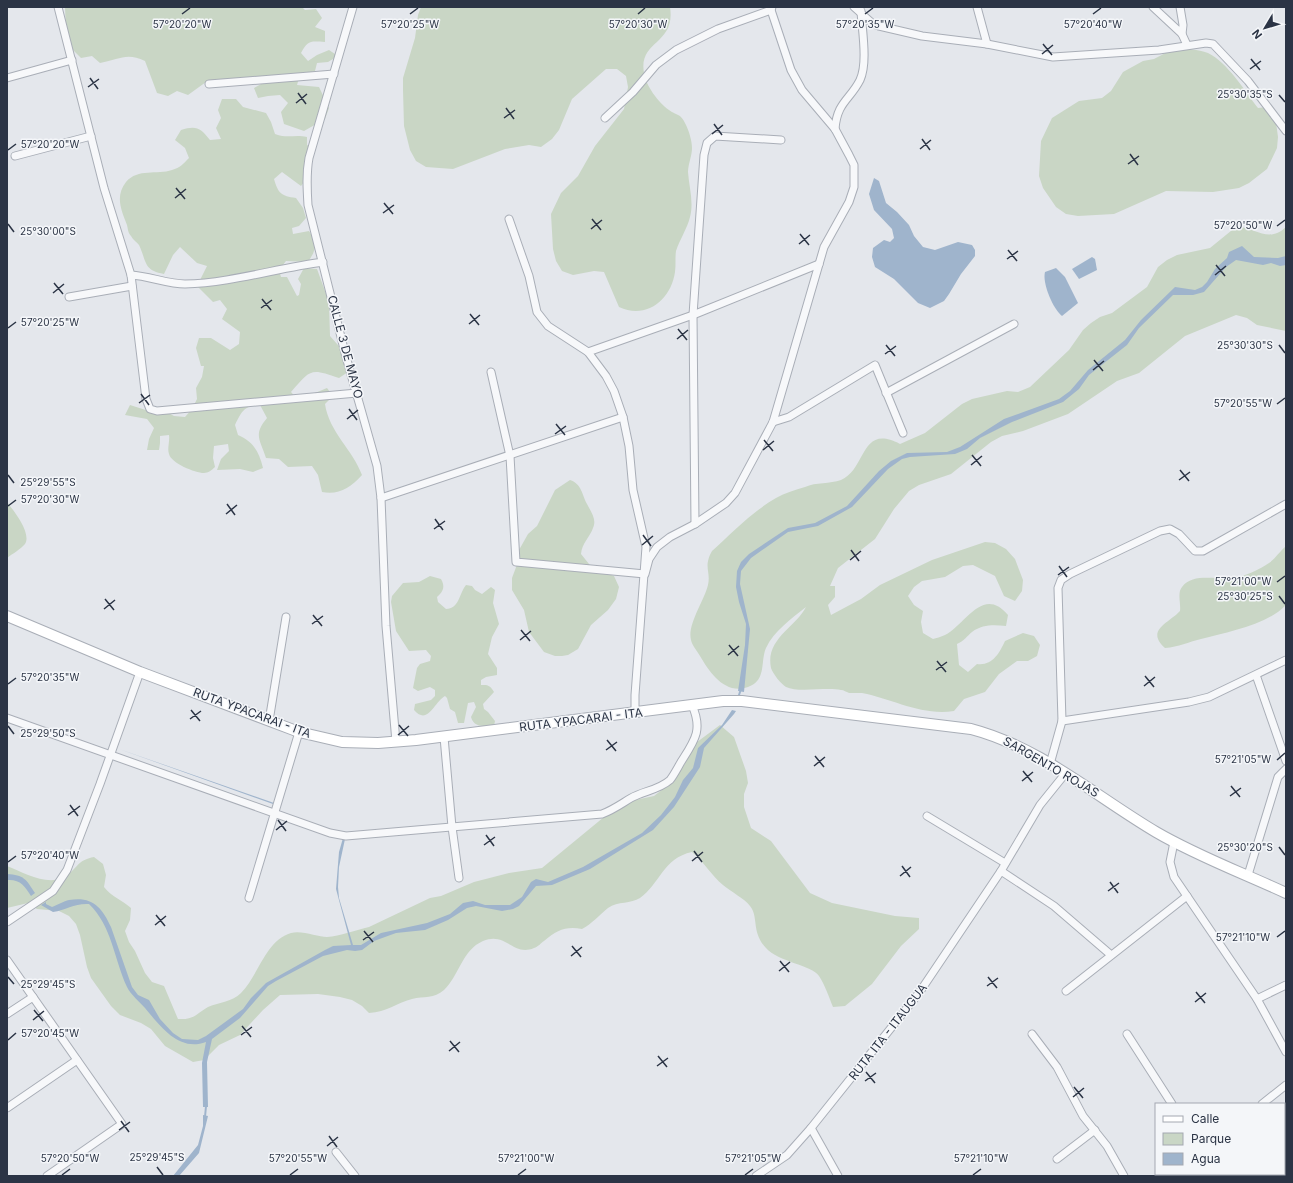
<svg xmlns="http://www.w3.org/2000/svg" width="1293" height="1183" viewBox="0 0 1293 1183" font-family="Inter,sans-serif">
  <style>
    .green { fill: #c9d6c5 }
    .water { fill: #9fb4cc }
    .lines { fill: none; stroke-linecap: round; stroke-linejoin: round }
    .stream { stroke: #9fb4cc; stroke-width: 2 }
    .street-casing { stroke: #a9aeb7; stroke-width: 9 }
    .secondary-casing { stroke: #a9aeb7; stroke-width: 12 }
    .street { stroke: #f7f8fa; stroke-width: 7 }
    .secondary { stroke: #fff; stroke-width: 10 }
    .ticks { fill: none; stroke: #2b3445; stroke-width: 1.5 }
    .labels { text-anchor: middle; stroke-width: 3; stroke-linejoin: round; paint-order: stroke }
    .street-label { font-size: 12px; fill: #2b3445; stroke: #f4f6f9 }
    .ticks-label { font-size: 10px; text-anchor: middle; fill: #2b3445; stroke: #f4f6f9; stroke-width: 3; stroke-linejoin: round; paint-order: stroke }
  </style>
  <rect width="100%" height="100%" fill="#e4e7ec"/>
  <g class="green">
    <path d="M65,7H302L305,10L316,9L322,18L315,27L325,31V42C310,41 308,40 301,53L308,61L317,55L329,50L338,56L328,62L317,63L315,71L300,75L297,85L319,87L329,108L325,119L304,131L284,124L281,112L288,103L280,95L268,96L258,98L254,88L272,78H239L229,84L206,82L188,95L177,91L168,96L157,93L145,61C126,52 119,60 100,63L92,56L81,58L73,50L66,32Z"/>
    <path d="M421,7H670C676,45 638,40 644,73C646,86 658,102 669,110C677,116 681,113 686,125C689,131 692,141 692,148C692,156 688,164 688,172C689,187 694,202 690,217C687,229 680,239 676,251C675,258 676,265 675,272C671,300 646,320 619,307L604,272L594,271L573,275L562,271L556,261L553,249L551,214L561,193L578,176L595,146L624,109L628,87L626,76L617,69H606L572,99L559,130L552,139L541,147L529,145L505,149L453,169L426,167L416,161L410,150L404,126L403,90V78L415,38L418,15Z"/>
    <path d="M1175,48C1186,49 1198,49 1208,53C1227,62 1245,91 1258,108L1267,107L1275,115L1278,137L1277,148L1267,169L1249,183L1239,188L1213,192L1166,191L1114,214L1078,216L1066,214L1056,207L1043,188L1039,176L1041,141L1052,118L1079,101L1102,98L1111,91L1123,72L1143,61L1154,59Z"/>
    <path d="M222,99H236L243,107L266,113L271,122L275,134C289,139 294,134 307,137V145L311,147L308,177L301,186L282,172L274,179C278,193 281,196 296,198L303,208L306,218L299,226L292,228L293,234L309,231C318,244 316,250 308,262L286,261L279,270L281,277H287L297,296L299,295L301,284L298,279L304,268L317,269L329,302L330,336L345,353L348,372L339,378C310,368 311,369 291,392L298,400L327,388L333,396L325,404C329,432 353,450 362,475C350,488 339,495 322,492L318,475L312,466L288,467L279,459L266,458C260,439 253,435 267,418L260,405C244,406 242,411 235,425L238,435C254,442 259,452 263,468L253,472L240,469L217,470L221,459L229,451L228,444L214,446L213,458L215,467C212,470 208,473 204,473C195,473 171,463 169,454C167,449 170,441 169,435L160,436V443L159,450H147L149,439L154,428L147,419L125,415L130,405L152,412L163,410L174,416L185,417L192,409L197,399L196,388L202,377L204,366H201L196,348L199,338H211L230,350L239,344L240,332L222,319L227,309L220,300L213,302L197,286L207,266L197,263L180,247L173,255L164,274C143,270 147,262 139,245C137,242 133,240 131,236C128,233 128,229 127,225C121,210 115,196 126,182C138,168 157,175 172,170C180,168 184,163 189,158L185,148L175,140L181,130C196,125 201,128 210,140L221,139L216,128L221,118L218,110Z"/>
    <path d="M1237,226C1257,229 1269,243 1286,227V331L1257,325L1247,318L1236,315L1185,336L1139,373L1117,381L1068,414L1023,431L1002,436L991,442L951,474L919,485L909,491L894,509L875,539L838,568L830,586H835V597L828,605L831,615L861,599L880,585L932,560L985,542L995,543L1006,549L1015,559L1023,580L1022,591L1015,601L1004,596L995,576L973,565L963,566L945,577L922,581L914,587L908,596L914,605L923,611L921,622L923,633L933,639C936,638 941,637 945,635C966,624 983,585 1008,615L1006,626C994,625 983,624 972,632C967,636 964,641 957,644L959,665L968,672L977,664C992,666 999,654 1005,641L1023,633L1034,636L1040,645L1037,656L1028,661H1017L999,674L985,692L964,699L954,711C921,716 893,699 862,693C858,693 853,693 849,693C846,692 844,690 841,690C826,687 798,693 786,687C781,684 773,674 771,668C765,639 796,627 806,607C791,619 774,631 766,648C760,662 767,680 748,687C725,695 710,673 700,656C697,651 692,645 691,640C687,625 704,601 708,585C711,571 703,567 712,551C732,533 753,511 776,498C785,493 795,490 805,487C816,482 830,484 841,480C867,469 860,423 900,444L925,433L962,404L972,399L1007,391L1018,392L1030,387L1069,350L1083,330L1091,323L1100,317L1112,313L1147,287L1158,267L1167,260L1177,255L1210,248Z"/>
    <path d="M570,480C582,484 582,495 587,504C591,512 597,519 593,528C590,537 582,543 581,554L593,569L614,576L619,587L616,599L608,610L591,625L578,649L568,655L562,656H555L544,652L529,632L524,610L512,590V578L518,562L519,550L528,534L537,526L555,490Z"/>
    <path d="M7,502C13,510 32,533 25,544C21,549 12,554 7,558Z"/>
    <path d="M1286,546V605C1267,625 1227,632 1201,639C1188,642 1179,647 1165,648C1145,630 1169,623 1180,611C1181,603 1177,593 1182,587C1194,571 1221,582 1238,577C1248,575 1260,569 1269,563C1275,559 1280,551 1286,546Z"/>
    <path d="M430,576L441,579C445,586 444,591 437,597L438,602L446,609C459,609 459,594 466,585L472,586L475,590L482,594L491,587L495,590L493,603L499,624L492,637L488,654L497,668V675L486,677L481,680V685C488,685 490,685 494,692L483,704L484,709L488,712L495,721L494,726C484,726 474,728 471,717L476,707L474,702L468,703L464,723H458L455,712L450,709L447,698L445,696C434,702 428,726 414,710L415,704L431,700L435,696V690L430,687L418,691L413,688L417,668L420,664L430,661L431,656L426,650L409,651L396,631L391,602L392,596L403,583L419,582Z"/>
    <path d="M720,725L734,737L746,771L748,783L744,794V807L751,828L771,841L810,893L832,903L895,916L919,918V929L901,946L872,984L845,1006L833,1007C829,997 825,985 819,976C812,965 778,962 766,948C751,932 759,917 750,906C744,898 731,892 723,885C712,876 704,862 692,852C663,858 660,884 640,898C631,904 618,901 608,908C599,915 593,923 582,929C566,926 557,930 544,941C541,943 538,947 534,948C513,957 506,931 483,941C462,950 459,976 444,990C434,999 424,996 412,999C396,1003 387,1012 369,1013L362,1006L352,1000L340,997L318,994L280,995L263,1010L240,1035L219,1045L204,1060L193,1062L165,1046L151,1029L141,1023L120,1015L111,1006L91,978L87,967L80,935L76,924L69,916L59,911L37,909L28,903L7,908V866C25,873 51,889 69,874C79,865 79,860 94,857L103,864L106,875L104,887C112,897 122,900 131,908L130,920L125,931L129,942L135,951L145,973L152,982L164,986L178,1019C194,1020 196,1014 208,1007C220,1002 232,1002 241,993C259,975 265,941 291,933C302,930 318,937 327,937C340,936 356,930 369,927L430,898L441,896L474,882L509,873L542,868L621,803L654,796L663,789L685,764L686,753L693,745Z"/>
  </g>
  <g class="water">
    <polygon points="874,178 879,181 886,203 897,212 909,225 914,236 923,247 935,250 958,242 972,245 975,250 975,256 961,274 949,294 944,301 930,308 918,303 894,279 875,267 872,257 873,248 884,240 890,242 894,238 892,229 874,210 869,194"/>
    <polygon points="1242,246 1254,257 1278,258 1286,256 1286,265 1280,266 1271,263 1263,265 1236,260 1226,267 1204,292 1193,295 1173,295 1139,328 1127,345 1089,375 1079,389 1063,402 1012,422 980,438 967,449 955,454 910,457 902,459 888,469 852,507 818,526 788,532 751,558 741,571 740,584 750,629 744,692 738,691 745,645 746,624 739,602 736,587 737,571 741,562 749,554 788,528 815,523 847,506 879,471 891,461 907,453 947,452 960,447 1004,419 1059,399 1070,391 1088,370 1125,340 1141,320 1175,287 1195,290 1202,287 1207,282 1215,269 1227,258 1229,252"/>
    <polygon points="1092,257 1095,259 1097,270 1079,279 1072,269"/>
    <path d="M1056,268L1065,277L1078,303L1062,316C1053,309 1042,283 1045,272Z"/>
    <path d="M732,710L736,711L734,714L704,748L700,767L674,807L653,830L590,869L552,885L536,886L519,906L513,909L502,911L476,906L467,908L448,920L425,930L396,933L374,941L362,950L355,951L347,950L323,956L276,981L268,986L240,1018L212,1039L207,1062L208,1107H203L202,1063L206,1042C179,1052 161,1027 145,1008C139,1001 131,995 127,987C114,959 112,926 89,904C75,903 66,910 53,912L41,905L46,902V904L52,907C57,905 64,901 69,900C92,896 102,907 111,927L132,987L138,995L149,1000L160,1019L173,1033L182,1039L198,1040L206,1036L243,1009L251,998L266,983L325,950L333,946L351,945L336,889L339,852L343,838L345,839L339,867L338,887L339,898L353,945H361L381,933L427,923L450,914L463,903L473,901L485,905H510L522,897L531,882L536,879L548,882L583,867L642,833L661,815L675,797L683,780L693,768L698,748L722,725Z"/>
    <polygon points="119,749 274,803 273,804"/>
    <path d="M7,874C24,875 26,879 35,893L31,896C25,886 20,879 7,880Z"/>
    <polygon points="203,1115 208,1116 199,1153 179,1176 173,1176 198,1145 203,1126"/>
  </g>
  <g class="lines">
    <g class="stream">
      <polyline points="738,698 741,689"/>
      <polyline points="205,1117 206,1106"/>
    </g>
    <defs>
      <g id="street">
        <polyline points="58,7 104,188 131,275 146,399 150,409 157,411 357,393"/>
        <path d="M353,7L309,158C306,174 307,189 308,205L345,353L377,466L381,498L386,626L396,742"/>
        <polyline points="854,7 872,23 879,26 922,36 987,44 1053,57 1159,50 1206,43 1213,44 1248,81 1286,131"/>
        <polyline points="977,7 987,44"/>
        <polyline points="1153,7 1182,34 1187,45"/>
        <polyline points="1180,7 1183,25 1182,34"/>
        <polyline points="7,78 72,60"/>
        <polyline points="209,84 334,74"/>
        <polyline points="605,118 633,92 656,65 676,50 718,29 771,10"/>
        <path d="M835,129C837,102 850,100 860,80C868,63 862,30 861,11"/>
        <polyline points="15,156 91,136"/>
        <polyline points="509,219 529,276 537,312 548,326 588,352 606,376 614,391 623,417 629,446 633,490 646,547 635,695 635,713"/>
        <path d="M131,275C149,276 168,284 185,284C231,283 277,268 323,262"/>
        <polyline points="69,297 132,286"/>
        <polyline points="588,352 693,315 819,264"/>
        <polyline points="491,372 510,456 516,562 645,574 649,559 657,547 670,537 695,524 726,503 735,493 773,422 824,247 849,202 854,187 854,165 849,155 835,129 802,90 791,70 771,10 772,7"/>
        <polyline points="886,393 1014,324"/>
        <polyline points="773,422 789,417 875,365 903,433"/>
        <polyline points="381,498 623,417"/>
        <polyline points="695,524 693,315 704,155 707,143 715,136 781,140"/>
        <polyline points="1256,675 1286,761"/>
        <path d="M7,718L330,833L346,836L602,814C613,810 621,804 631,798C643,791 659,790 670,780C674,775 678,767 681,762C695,740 703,730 692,705"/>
        <polyline points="269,721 286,617"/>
        <polyline points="1062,721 1189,702 1209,697 1286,660"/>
        <polyline points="444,737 452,827 459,878"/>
        <polyline points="1050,764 1062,721 1058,588 1061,580 1070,574 1160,531 1170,529 1179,534 1195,551 1203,551 1286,504"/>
        <polyline points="927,816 1005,863"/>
        <polyline points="1174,842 1170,862 1174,877 1257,999 1286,1052"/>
        <polyline points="1001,871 1054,906 1111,955"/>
        <polyline points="1248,875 1278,777 1286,769"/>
        <polyline points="249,898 299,732"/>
        <polyline points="7,922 53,891 67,870 100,784 140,672"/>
        <polyline points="7,960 122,1124 47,1176"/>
        <polyline points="1066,991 1187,896"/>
        <polyline points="1257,999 1286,985"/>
        <polyline points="7,1014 33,997"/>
        <polyline points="1032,1034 1057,1067 1083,1116 1107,1146 1124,1176"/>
        <polyline points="1127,1034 1172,1104"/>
        <polyline points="1262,1104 1286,1085"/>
        <polyline points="7,1108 77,1060"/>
        <polyline points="811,1128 838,1176"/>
        <polyline points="336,1152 355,1176"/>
        <polyline points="1057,1159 1095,1130"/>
        <polyline points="1219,1174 1220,1176"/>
        <polyline points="756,1176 787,1155 811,1128 919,993 1001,871 1040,805 1065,774"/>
        <polyline points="1168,1176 1171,1174"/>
      </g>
      <path id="secondary" d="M7,616L140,672L299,732L342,742L378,743L416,740L723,701H742L971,729C1040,747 1095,796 1156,832C1197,856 1243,873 1286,893"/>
    </defs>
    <use href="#street" class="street-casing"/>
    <use href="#secondary" class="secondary-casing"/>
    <use href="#street" class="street"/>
    <use href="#secondary" class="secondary"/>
  </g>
  <path class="ticks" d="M182,14L190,8M410,14L418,8M638,14L645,8M865,14L873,8M1093,14L1101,8M1043,44L1052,55M1042,54L1053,45M1251,59L1260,70M1250,69L1261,61M90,78L98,89M88,87L99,79M298,93L306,104M1279,95L1285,102M296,103L307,94M506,108L514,119M504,118L515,110M714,124L722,135M712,134L723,125M922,139L930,150M920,149L931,140M8,150L16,144M1130,154L1138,165M1128,164L1139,156M176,188L185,199M175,198L186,189M384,203L393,214M383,213L394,205M592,219L601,230M8,224L14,232M1277,226L1285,220M591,229L602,220M800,234L809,245M799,244L810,235M1008,250L1017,261M1007,259L1018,251M1216,265L1225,276M1215,275L1226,266M54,283L63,294M53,293L64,284M262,299L271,310M261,308L272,300M470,314L479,325M469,324L480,315M8,328L16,322M678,329L687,340M677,339L688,330M886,345L895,356M1279,345L1285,353M885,354L896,346M1094,360L1103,371M1093,370L1104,361M141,394L149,405M139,403L150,395M1277,404L1285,398M349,409L357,420M347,419L358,410M556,424L565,435M555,434L566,426M764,440L773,451M763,450L774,441M972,455L981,466M971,465L982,456M1180,470L1189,481M8,475L14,483M1179,480L1190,472M227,504L235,515M8,506L16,500M226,514L237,505M435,519L443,530M434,529L445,521M643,535L651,546M642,545L653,536M851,550L859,561M850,560L861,551M1059,566L1067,577M1058,575L1069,567M1277,582L1285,576M1279,596L1285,604M105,599L114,610M104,609L115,600M313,615L322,626M312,624L323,616M521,630L530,641M520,640L531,631M729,645L738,656M728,655L739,646M937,661L946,672M936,670L947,662M1145,676L1154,687M8,684L16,678M1144,686L1155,677M191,710L200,721M190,719L201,711M399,725L408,736M8,726L14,734M398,735L409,726M607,740L616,751M606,750L617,742M815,756L824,767M1277,760L1285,753M814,766L825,757M1023,771L1032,782M1022,781L1033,772M1231,786L1240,797M1230,796L1241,788M70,805L78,816M68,815L80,806M278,820L286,831M276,830L287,821M486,835L494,846M484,845L495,837M1279,847L1285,855M694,851L702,862M692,861L703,852M8,862L16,856M902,866L910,877M900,876L911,867M1110,882L1118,893M1108,891L1119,883M156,915L165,926M155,925L166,916M364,931L373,942M1277,937L1285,931M363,940L374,932M572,946L581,957M571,956L582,947M780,961L789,972M779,971L790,962M8,977L14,984M988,977L997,988M987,986L998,978M1196,992L1205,1003M1195,1002L1206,993M34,1010L43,1021M33,1020L44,1011M242,1026L251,1037M241,1035L252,1027M8,1040L16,1033M450,1041L459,1052M449,1051L460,1042M658,1056L667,1067M657,1066L668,1058M866,1072L875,1083M865,1081L876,1073M1074,1087L1083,1098M1073,1097L1084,1088M121,1121L129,1132M119,1130L130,1122M329,1136L337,1147M327,1146L338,1137M157,1167L163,1175M62,1175L70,1169M290,1175L298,1169M518,1175L526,1169M745,1175L753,1169M973,1175L981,1169"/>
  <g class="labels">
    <g class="street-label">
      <text transform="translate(345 347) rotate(75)" y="4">CALLE 3 DE MAYO</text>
      <text transform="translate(252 713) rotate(20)" y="4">RUTA YPACARAI - ITA</text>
      <text transform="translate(581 720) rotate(-7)" y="4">RUTA YPACARAI - ITA</text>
      <text transform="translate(1051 767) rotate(30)" y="4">SARGENTO ROJAS</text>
      <text transform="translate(888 1032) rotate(-52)" y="4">RUTA ITA - ITAUGUA</text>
    </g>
  </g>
  <g class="ticks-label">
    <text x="182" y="28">57°20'20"W</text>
    <text x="410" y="28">57°20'25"W</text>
    <text x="638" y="28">57°20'30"W</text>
    <text x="865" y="28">57°20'35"W</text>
    <text x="1093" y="28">57°20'40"W</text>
    <text x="1245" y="98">25°30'35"S</text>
    <text x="50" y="148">57°20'20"W</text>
    <text x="1243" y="229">57°20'50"W</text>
    <text x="48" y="235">25°30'00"S</text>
    <text x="50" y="326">57°20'25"W</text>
    <text x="1245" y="349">25°30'30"S</text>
    <text x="1243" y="407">57°20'55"W</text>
    <text x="48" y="486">25°29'55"S</text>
    <text x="50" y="503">57°20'30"W</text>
    <text x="1243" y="585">57°21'00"W</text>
    <text x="1245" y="600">25°30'25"S</text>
    <text x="50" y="681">57°20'35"W</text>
    <text x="48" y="737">25°29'50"S</text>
    <text x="1243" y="763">57°21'05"W</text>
    <text x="1245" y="851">25°30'20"S</text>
    <text x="50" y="859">57°20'40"W</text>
    <text x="1243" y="941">57°21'10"W</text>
    <text x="48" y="988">25°29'45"S</text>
    <text x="50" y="1037">57°20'45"W</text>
    <text x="157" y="1161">25°29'45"S</text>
    <text x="70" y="1162">57°20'50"W</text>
    <text x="298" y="1162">57°20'55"W</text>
    <text x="526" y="1162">57°21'00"W</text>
    <text x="753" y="1162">57°21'05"W</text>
    <text x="981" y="1162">57°21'10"W</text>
  </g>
  <rect width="1293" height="1183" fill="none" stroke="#2b3445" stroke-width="16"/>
  <rect x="1155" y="1103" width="130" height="72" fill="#f4f6f9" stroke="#a4a8b1"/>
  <rect x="1163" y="1116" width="20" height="6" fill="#ffffff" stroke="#a4a8b1"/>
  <text x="1191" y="1123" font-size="12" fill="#2b3445">Calle</text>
  <rect x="1163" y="1133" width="20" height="12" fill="#c9d6c5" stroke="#a4a8b1"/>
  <text x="1191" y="1143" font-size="12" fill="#2b3445">Parque</text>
  <rect x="1163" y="1153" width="20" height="12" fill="#9fb4cc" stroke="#a4a8b1"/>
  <text x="1191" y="1163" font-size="12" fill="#2b3445">Agua</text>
  <g transform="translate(1265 28) rotate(232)" stroke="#f4f6f9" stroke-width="3" paint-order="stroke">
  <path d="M0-3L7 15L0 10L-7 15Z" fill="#2b3445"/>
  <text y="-6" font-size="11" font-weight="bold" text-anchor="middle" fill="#2b3445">N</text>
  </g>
</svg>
